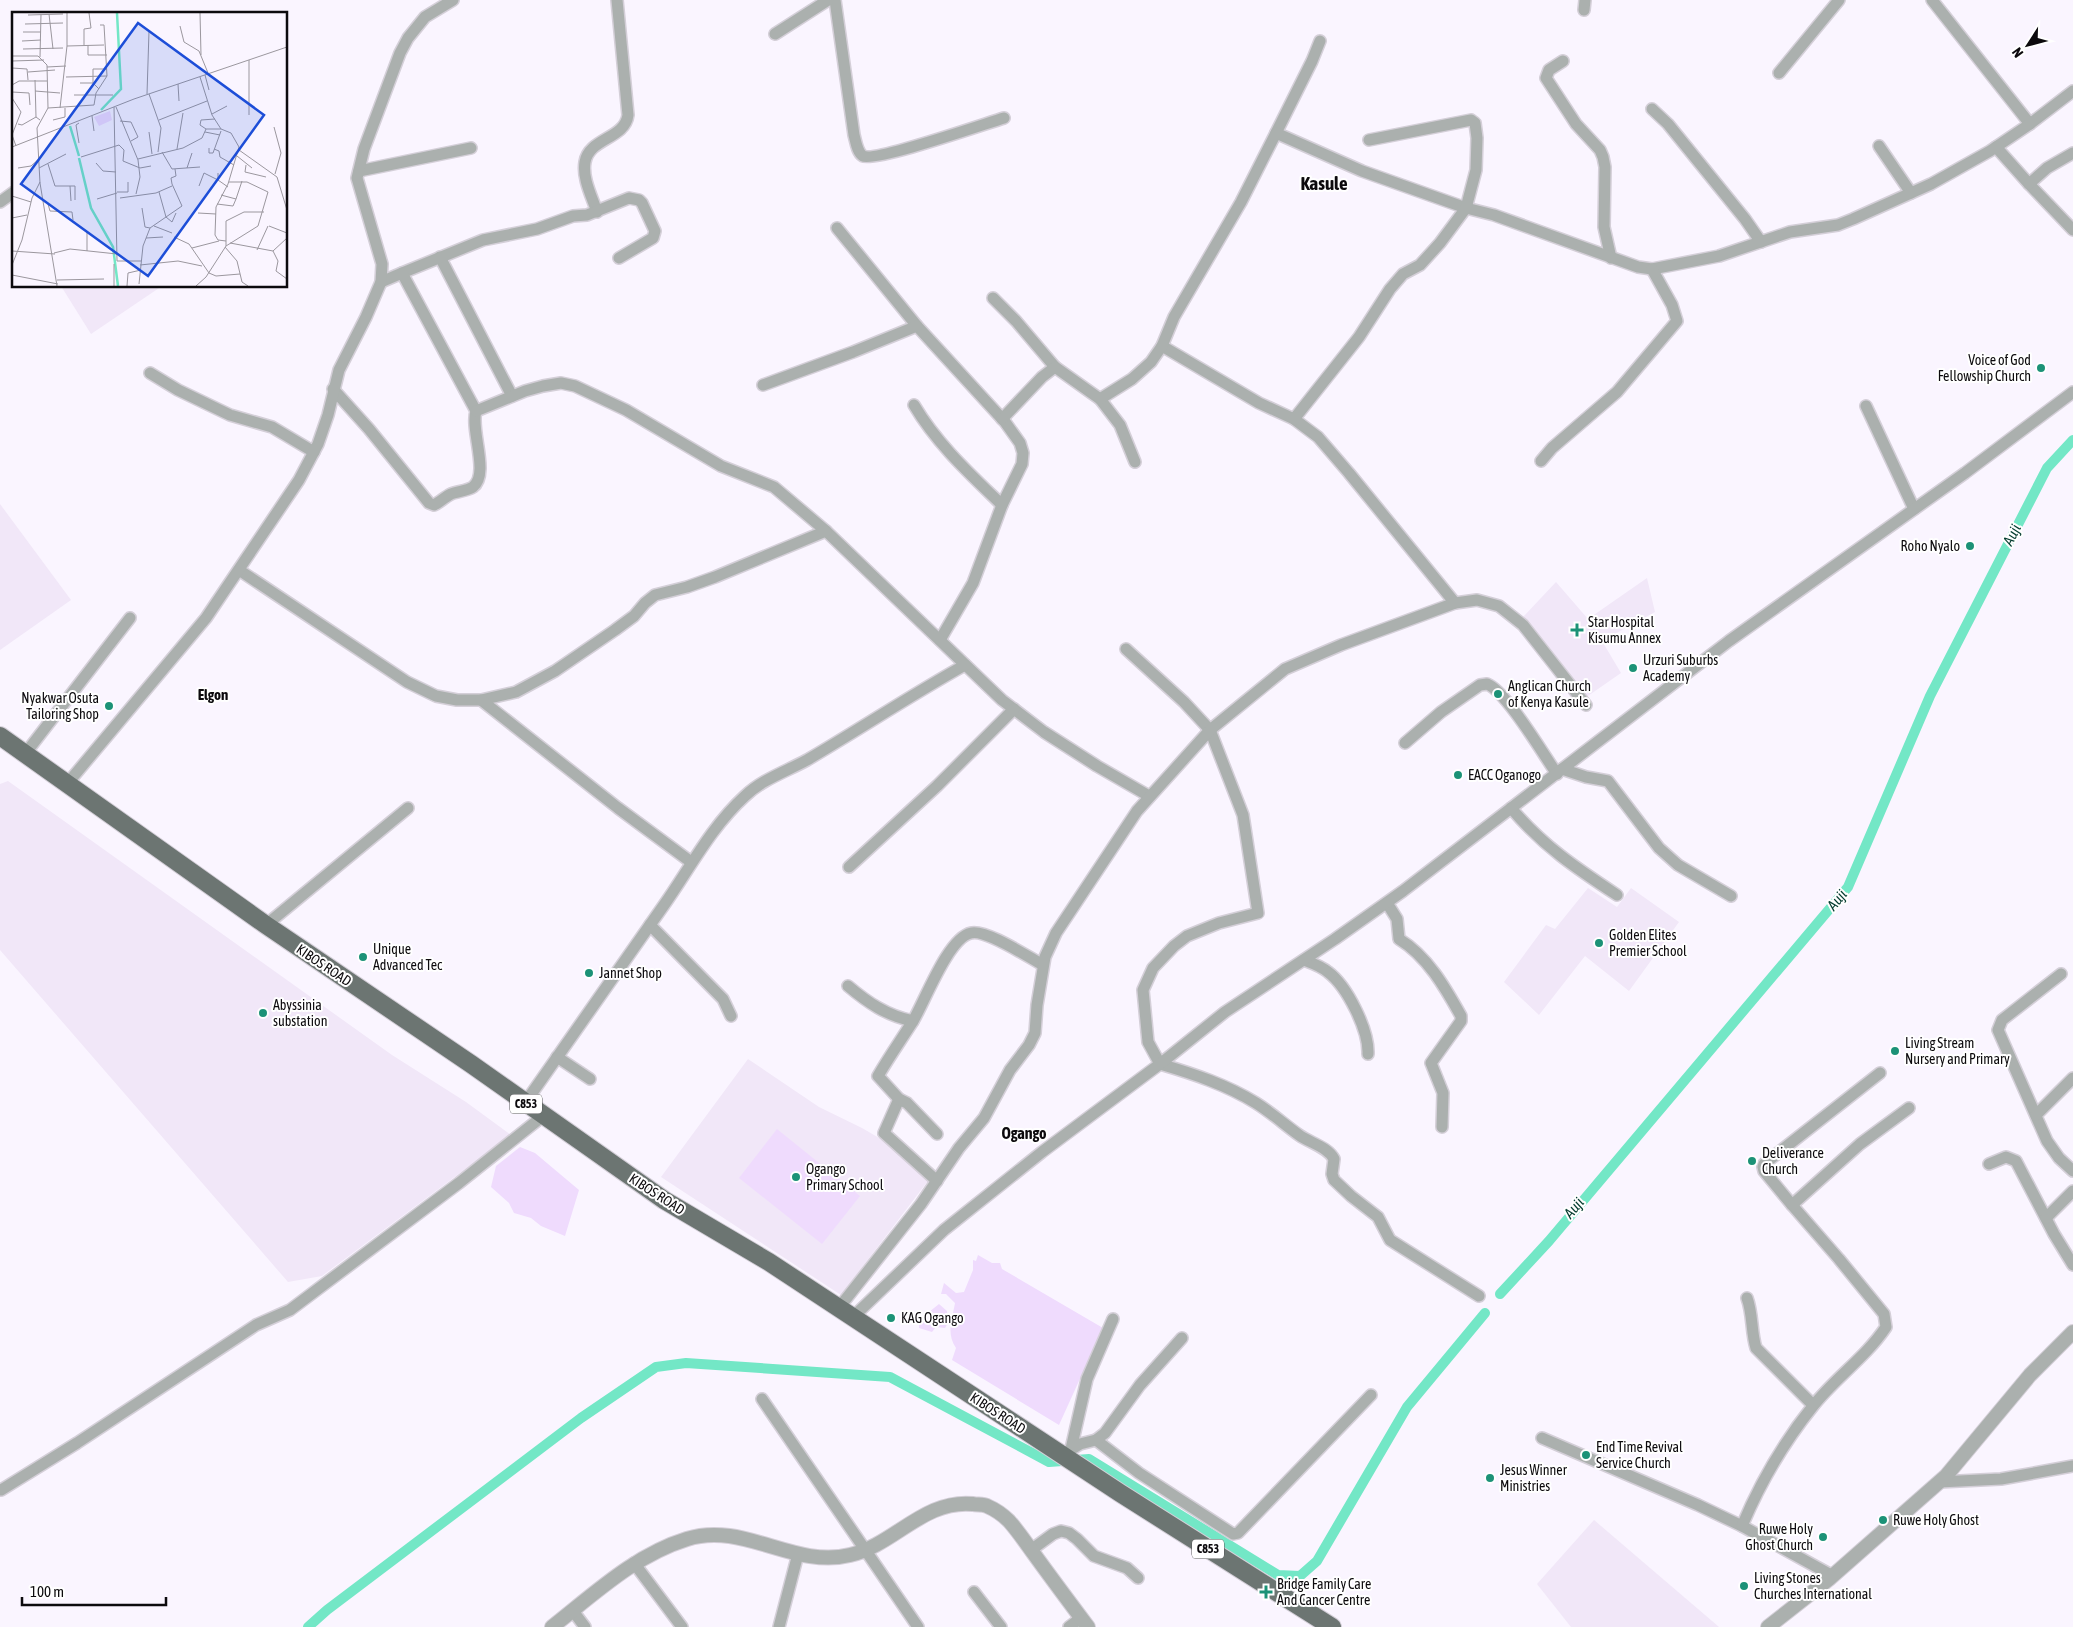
<svg xmlns="http://www.w3.org/2000/svg" width="2073" height="1627" viewBox="0 0 2073 1627" font-family="'Asap Condensed',sans-serif">
  <style>
    .built { fill: #f1e7f8 }
    .green { fill: #efdbfd }
    .lines { fill: none; stroke-linecap: round; stroke-linejoin: round }
    .canal { stroke: #73e7c6; stroke-width: 10 }
    .minor-casing { stroke: #d4cfd8; stroke-width: 14 }
    .tertiary-casing { stroke: #d4cfd8; stroke-width: 16 }
    .primary-casing { stroke: #d4cfd8; stroke-width: 20 }
    .minor { stroke: #abb0ae; stroke-width: 11 }
    .tertiary { stroke: #abb0ae; stroke-width: 14 }
    .primary { stroke: #6c7572; stroke-width: 18 }
    .poi-dot { fill: #1c9277; stroke: #fff; stroke-width: 2 }
    .labels { text-anchor: middle; stroke-width: 4; stroke-linejoin: round; paint-order: stroke }
    .shield { fill: #fff; stroke: #555456; stroke-width: 1 }
    .shield-label { font-size: 12px; font-weight: bold; fill: #0c0a0d }
    .poi-label { font-size: 14px; fill: #0c0a0d; stroke: #fff; text-anchor: start }
    .street-label { font-size: 14px; fill: #0c0a0d; stroke: #fff }
    .water-label { font-size: 15px; font-style: italic; fill: #043c2f; stroke: #fff }
    .neighbourhood-label { font-size: 15px; font-weight: bold; fill: #0c0a0d; stroke: #fff }
    .quarter-label { font-size: 16px; font-weight: bold; fill: #0c0a0d; stroke: #fff }
    .district-label { font-size: 19px; font-weight: bold; fill: #0c0a0d; stroke: #fff }
    .inset-river { fill: none; stroke: #73e7c6; stroke-width: 2.5 }
    .inset-road { fill: none; stroke: #9b979e; stroke-width: 1 }
    .view { fill: #1d4ed8; fill-opacity: 0.15; stroke: #1d4ed8; stroke-width: 2.5 }
    .inset-edge { fill: none; stroke: #0c0a0d; stroke-width: 2.5 }
  </style>
  <rect width="100%" height="100%" fill="#faf5ff"/>
  <g class="built">
    <polygon points="61,286 162,286 91,334"/>
    <polygon points="0,504 71,600 0,650"/>
    <polygon points="1647,578 1655,612 1602,641 1621,673 1585,698 1523,617 1556,582 1588,619"/>
    <polygon points="8,781 392,1055 466,1102 511,1135 322,1276 288,1282 0,950 0,784"/>
    <polygon points="1588,888 1617,907 1631,888 1679,922 1629,991 1585,956 1539,1015 1504,982 1546,925 1555,929"/>
    <polygon points="748,1059 819,1107 862,1128 886,1142 931,1177 841,1295 661,1177"/>
    <polygon points="1594,1520 1719,1627 1571,1627 1537,1584"/>
  </g>
  <g class="green">
    <polygon points="777,1129 860,1196 822,1244 739,1178"/>
    <polygon points="520,1147 535,1153 579,1190 565,1236 541,1226 531,1218 514,1213 509,1203 491,1187 496,1166"/>
    <path d="M978,1255L992,1263H1000L1002,1269L1103,1328L1059,1425L952,1360L956,1348C946,1333 952,1320 955,1303L946,1294H941L944,1283L956,1293L964,1292L973,1270V1260L976,1261Z"/>
    <polygon points="939,1304 947,1311 948,1323 945,1328 936,1327 932,1332 919,1328 919,1320"/>
  </g>
  <g class="lines">
    <g class="canal">
      <polyline points="1500,1294 1549,1241 1848,887 1930,696 2047,468 2073,440"/>
      <polyline points="308,1627 327,1610 581,1418 656,1367 686,1363 890,1377 1049,1462 1089,1459 1278,1575 1300,1576 1317,1561 1407,1407 1485,1313"/>
    </g>
    <defs>
      <g id="minor">
        <path d="M835,0L854,135C856,142 857,152 863,156C875,162 984,124 1004,118"/>
        <polyline points="1932,0 2030,124"/>
        <polyline points="1584,10 1585,0"/>
        <polyline points="775,34 828,0"/>
        <polyline points="1563,61 1549,70 1546,78 1576,124 1600,150 1603,157 1605,167 1604,227 1611,258"/>
        <polyline points="1779,73 1839,0"/>
        <polyline points="1652,109 1668,124 1745,219 1761,242"/>
        <polyline points="1276,133 1312,61 1320,41"/>
        <polyline points="1879,146 1911,193"/>
        <polyline points="1996,147 2029,184 2073,230"/>
        <polyline points="359,171 471,148"/>
        <polyline points="2029,184 2047,168 2073,153"/>
        <polyline points="0,202 14,192"/>
        <path d="M597,212C592,197 582,178 585,162C589,138 625,139 628,115L617,0"/>
        <polyline points="837,228 917,326 1005,422 1020,443 1023,453 1022,464 1002,505 973,583 940,640"/>
        <polyline points="440,257 512,396"/>
        <polyline points="402,273 483,240 537,229 573,216 587,215 629,198 639,200 642,203 655,231 653,238 619,258"/>
        <polyline points="993,298 1016,321 1055,367"/>
        <polyline points="1162,346 1259,403 1294,419 1318,437 1349,473 1455,603"/>
        <polyline points="150,373 178,390 230,415 272,427 314,452"/>
        <polyline points="763,385 853,352 917,326"/>
        <path d="M333,389L369,429L429,503L434,505C440,502 445,497 451,494C458,491 467,491 473,487C490,474 470,430 476,411L402,273L381,282"/>
        <polyline points="1100,399 1120,425 1135,462"/>
        <path d="M914,405C937,444 970,474 1002,505"/>
        <polyline points="1866,406 1914,509"/>
        <polyline points="476,411 525,391 543,386 561,383 575,386 626,410 721,466 774,487 826,531 1002,700 1044,732 1097,766 1149,796"/>
        <polyline points="1002,419 1042,377 1055,367 1100,399 1132,379 1151,362 1162,346 1174,317 1241,202 1276,133 1362,171 1466,208 1494,215 1638,267 1652,269 1719,256 1790,232 1838,225 1853,219 1931,184 1990,151 2030,124 2073,91"/>
        <polyline points="1294,419 1359,337 1390,289 1403,274 1420,265 1440,243 1466,208 1476,170 1477,138 1475,123 1471,120 1369,140"/>
        <polyline points="1541,461 1552,448 1617,392 1677,321 1672,305 1652,269"/>
        <polyline points="239,570 407,682 436,696 457,700 481,700 516,692 555,671 615,630 634,616 645,603 655,595 687,587 715,577 826,531"/>
        <path d="M1126,649L1184,702L1210,730L1243,815L1258,913L1219,923L1187,936L1174,946L1153,968L1143,990L1148,1042L1160,1064C1194,1074 1227,1085 1256,1103C1272,1113 1285,1125 1299,1135C1310,1143 1328,1147 1334,1159L1332,1174L1334,1180L1351,1196L1378,1217L1390,1240L1479,1296"/>
        <polyline points="481,700 618,808 691,862"/>
        <path d="M1405,743L1441,712L1480,685L1487,684C1506,691 1543,754 1557,774"/>
        <polyline points="25,754 130,618"/>
        <polyline points="1562,769 1586,777 1608,781 1659,848 1678,865 1731,896"/>
        <polyline points="67,784 206,618 299,480 318,444 328,415 339,370 366,317 381,282 382,264 357,178 364,149 400,53 408,38 425,17 453,0"/>
        <path d="M1511,808C1543,846 1576,868 1617,895"/>
        <polyline points="849,867 937,786 1014,709"/>
        <path d="M1387,903L1397,919L1399,939C1427,956 1445,987 1461,1016V1021L1431,1063L1443,1093L1442,1127"/>
        <polyline points="266,925 408,808"/>
        <polyline points="650,925 723,999 731,1016"/>
        <path d="M1304,960C1312,963 1321,966 1328,972C1347,986 1369,1030 1368,1054"/>
        <polyline points="2061,974 2002,1020 1998,1030 2047,1141 2059,1158 2073,1171"/>
        <path d="M848,986C867,1002 887,1016 913,1021"/>
        <polyline points="557,1057 590,1079"/>
        <polyline points="899,1099 884,1133 937,1181"/>
        <path d="M525,1103C571,1037 618,971 664,905C690,868 711,827 745,796C763,779 785,772 807,760C860,729 911,695 965,665"/>
        <polyline points="2036,1115 2073,1078"/>
        <path d="M937,1134L907,1103L899,1099L878,1076C889,1057 901,1040 913,1021C925,1001 948,938 971,933C986,929 1028,957 1043,965"/>
        <polyline points="1989,1164 2006,1157 2016,1161 2054,1234 2073,1265"/>
        <polyline points="1792,1205 1764,1171 1763,1167 1764,1164 1880,1073"/>
        <polyline points="2046,1218 2073,1191"/>
        <path d="M1747,1298C1753,1314 1751,1332 1756,1348L1813,1405"/>
        <polyline points="838,1309 921,1204 959,1148 984,1118 1010,1070 1029,1045 1035,1033 1037,1005 1045,957 1056,933 1137,811 1210,730 1285,669 1341,645 1455,603 1477,600 1499,606 1523,625 1586,705"/>
        <polyline points="852,1318 944,1230 1042,1152 1160,1064 1225,1012 1335,939 1403,891 1729,641 1965,473 2073,392"/>
        <polyline points="762,1399 918,1627"/>
        <polyline points="1542,1438 1698,1505 1742,1526 1833,1576"/>
        <polyline points="1096,1440 1139,1473 1233,1534 1238,1533 1371,1395"/>
        <polyline points="1071,1449 1087,1379 1113,1319"/>
        <polyline points="1062,1455 1080,1444 1096,1440 1105,1433 1140,1385 1182,1338"/>
        <polyline points="1939,1482 2001,1479 2073,1466"/>
        <polyline points="1,1490 77,1443 256,1325 290,1310 459,1183 543,1116"/>
        <path d="M1742,1526C1760,1483 1784,1442 1813,1406C1835,1378 1866,1357 1886,1327L1884,1314L1839,1259L1792,1205L1860,1144L1909,1108"/>
        <polyline points="1031,1550 1053,1534 1061,1531 1069,1533 1077,1539 1094,1556 1127,1568 1138,1578"/>
        <polyline points="634,1563 682,1627"/>
        <polyline points="974,1592 1001,1627"/>
        <polyline points="573,1611 585,1627"/>
        <polyline points="779,1627 798,1554"/>
        <polyline points="1069,1627 1081,1618"/>
      </g>
      <g id="tertiary">
        <path d="M552,1627C594,1594 635,1555 687,1539C743,1521 794,1569 850,1555C894,1545 924,1499 973,1504C977,1505 983,1504 987,1506C994,1509 1004,1516 1009,1521C1018,1531 1026,1543 1034,1554C1052,1579 1070,1603 1088,1627"/>
        <polyline points="1768,1627 1829,1579 1946,1476 2030,1375 2073,1332"/>
      </g>
      <polyline id="primary" points="0,736 266,925 471,1064 664,1200 769,1262 1120,1493 1332,1627"/>
    </defs>
    <use href="#minor" class="minor-casing"/>
    <use href="#tertiary" class="tertiary-casing"/>
    <use href="#primary" class="primary-casing"/>
    <use href="#minor" class="minor"/>
    <use href="#tertiary" class="tertiary"/>
    <use href="#primary" class="primary"/>
  </g>
  <g class="poi-dot">
    <circle cx="2041" cy="368" r="5"/>
    <circle cx="1970" cy="546" r="5"/>
    <path d="M1574.5 622.5h5v5h5v5h-5v5h-5v-5h-5v-5h5z"/>
    <circle cx="1633" cy="668" r="5"/>
    <circle cx="1498" cy="694" r="5"/>
    <circle cx="109" cy="706" r="5"/>
    <circle cx="1458" cy="775" r="5"/>
    <circle cx="1599" cy="943" r="5"/>
    <circle cx="363" cy="957" r="5"/>
    <circle cx="589" cy="973" r="5"/>
    <circle cx="263" cy="1013" r="5"/>
    <circle cx="1895" cy="1051" r="5"/>
    <circle cx="1752" cy="1161" r="5"/>
    <circle cx="796" cy="1177" r="5"/>
    <circle cx="891" cy="1318" r="5"/>
    <circle cx="1586" cy="1455" r="5"/>
    <circle cx="1490" cy="1478" r="5"/>
    <circle cx="1883" cy="1520" r="5"/>
    <circle cx="1823" cy="1537" r="5"/>
    <circle cx="1744" cy="1586" r="5"/>
    <path d="M1263.5 1584.5h5v5h5v5h-5v5h-5v-5h-5v-5h5z"/>
  </g>
  <g class="labels">
    <g class="shield">
      <rect x="510" y="1094.5" width="32" height="19" rx="4"/>
      <rect x="1192" y="1539.5" width="32" height="19" rx="4"/>
    </g>
    <g class="shield-label">
      <text x="526" y="1108">C853</text>
      <text x="1208" y="1553">C853</text>
    </g>
    <g class="poi-label">
      <text x="2031" y="365" text-anchor="end">Voice of God<tspan x="2031" dy="16">Fellowship Church</tspan></text>
      <text x="1960" y="551" text-anchor="end">Roho Nyalo</text>
      <text x="1588" y="627">Star Hospital<tspan x="1588" dy="16">Kisumu Annex</tspan></text>
      <text x="1643" y="665">Urzuri Suburbs<tspan x="1643" dy="16">Academy</tspan></text>
      <text x="1508" y="691">Anglican Church<tspan x="1508" dy="16">of Kenya Kasule</tspan></text>
      <text x="99" y="703" text-anchor="end">Nyakwar Osuta<tspan x="99" dy="16">Tailoring Shop</tspan></text>
      <text x="1468" y="780">EACC Oganogo</text>
      <text x="1609" y="940">Golden Elites<tspan x="1609" dy="16">Premier School</tspan></text>
      <text x="373" y="954">Unique<tspan x="373" dy="16">Advanced Tec</tspan></text>
      <text x="599" y="978">Jannet Shop</text>
      <text x="273" y="1010">Abyssinia<tspan x="273" dy="16">substation</tspan></text>
      <text x="1905" y="1048">Living Stream<tspan x="1905" dy="16">Nursery and Primary</tspan></text>
      <text x="1762" y="1158">Deliverance<tspan x="1762" dy="16">Church</tspan></text>
      <text x="806" y="1174">Ogango<tspan x="806" dy="16">Primary School</tspan></text>
      <text x="901" y="1323">KAG Ogango</text>
      <text x="1596" y="1452">End Time Revival<tspan x="1596" dy="16">Service Church</tspan></text>
      <text x="1500" y="1475">Jesus Winner<tspan x="1500" dy="16">Ministries</tspan></text>
      <text x="1893" y="1525">Ruwe Holy Ghost</text>
      <text x="1813" y="1534" text-anchor="end">Ruwe Holy<tspan x="1813" dy="16">Ghost Church</tspan></text>
      <text x="1754" y="1583">Living Stones<tspan x="1754" dy="16">Churches International</tspan></text>
      <text x="1277" y="1589">Bridge Family Care<tspan x="1277" dy="16">And Cancer Centre</tspan></text>
    </g>
    <g class="street-label">
      <text transform="translate(324 965) rotate(34)" y="5">KIBOS ROAD</text>
      <text transform="translate(657 1194) rotate(33)" y="5">KIBOS ROAD</text>
      <text transform="translate(998 1413) rotate(33)" y="5">KIBOS ROAD</text>
    </g>
    <g class="water-label">
      <text transform="translate(2012 535) rotate(-63)" y="5">Auji</text>
      <text transform="translate(1837 900) rotate(-50)" y="5">Auji</text>
      <text transform="translate(1574 1208) rotate(-49)" y="5">Auji</text>
    </g>
    <g class="neighbourhood-label">
      <text x="213" y="700">Elgon</text>
    </g>
    <g class="quarter-label">
      <text x="1024" y="1139">Ogango</text>
    </g>
    <g class="district-label">
      <text x="1324" y="190">Kasule</text>
    </g>
  </g>
  <g transform="translate(12 12)">
    <rect width="275" height="275" fill="#faf5ff"/>
    <path d="M98,99L100,108L87,114L82,105Z" fill="#efdbfd"/>
    <path class="inset-river" d="M89,98L109,77L105,1M58,114L67,144M67,146L79,196L101,235L106,274"/>
    <path class="inset-road" d="M55,1V34M188,1L189,43M37,2L41,37M16,3L51,2M13,12L51,11M168,14L172,30L187,39L196,61M11,20H29M10,29L29,28M72,33V17L79,16L77,1M76,33V43H95M11,37L51,36M0,44H26L35,53L36,96L25,116L28,171L45,274M28,45L29,2M0,49L32,48M35,55L54,54M0,56L15,57L16,68M16,60L43,58M193,63L197,78M54,65L95,64M188,65L200,103L209,117L219,121L227,135L216,172L204,195L203,223L206,228L214,229M23,68L24,105L28,108M68,71H81L87,77M81,71V57H95M166,72L167,89M0,73L7,69H35M23,79L48,81M0,80L17,81L18,93M135,82L137,19M137,82L149,116L146,140M62,83H101M0,86L9,100L0,123L4,134M102,95L105,249H129M104,95L126,148L128,165L124,182M36,96L82,93L84,81L95,64L92,13H88M48,96L55,34L92,33M200,102L215,94M237,103V48M80,104L82,119M203,107L189,108L188,113L194,117H209M41,108L53,105V96M147,108L195,89M108,109L119,110L126,125L119,129M67,111L64,113L67,131M6,112L10,113L24,105M262,115L269,141L263,162M137,120L140,142M193,120L208,123M0,135L122,87L275,35M197,136V141H201L209,119M165,137L171,101M202,137L207,139L208,145L222,153M227,138L265,165L275,198M150,140L160,157L188,155M225,144L240,156M69,145L107,133L112,138L111,149L128,156L139,154M126,147L171,136L190,126L194,117M84,151L91,159L104,160M36,152L43,174H58L59,189M234,153L233,160L254,165M6,156L19,154L27,147M27,156L54,142M175,156L180,141M206,161V168L216,175M58,174H63V188M187,174L192,161L206,168M105,180H116V170M147,180L154,205L160,210L164,201M209,183L224,187L230,169M0,184L19,190M108,186L144,181L160,174M85,187L105,181M36,192L38,199L60,200L61,208M205,192L221,194L224,187M130,196L133,215L138,216M186,201L204,202M0,206L15,203M142,214L160,221M257,214L275,221M75,220V239M162,225L177,232L197,261L204,264L228,262M134,226L151,225M218,231L261,239L266,249L264,259L275,267M214,234L246,214L256,180L235,170H217M213,235L225,249L230,270L236,274M180,236L207,229M245,238L256,214M0,239L43,242M261,239L275,226M42,241L58,237L105,242M0,253L10,228L20,186L28,170M128,253L166,249L190,254M0,263L46,272M45,268L92,267M127,272L131,234L138,216L170,194L160,172L159,166L164,164L163,157M102,274V252M115,274L116,261L129,258M184,274L194,265L214,234V209L232,200H252"/>
    <path class="view" d="M126,11L252,103L136,264L9,172Z"/>
    <rect width="275" height="275" class="inset-edge"/>
  </g>
  <g transform="translate(2028 45) rotate(234)" stroke="#ffffff" stroke-width="4" paint-order="stroke">
  <path d="M0-4L9 19L0 12L-9 19Z" fill="#0c0a0d"/>
  <text y="-8" font-size="14" font-weight="bold" text-anchor="middle" fill="#0c0a0d">N</text>
  </g>
  <path d="M22 1597v8h144v-8" fill="none" stroke="#0c0a0d" stroke-width="2.5"/>
  <text x="30" y="1597" font-size="15" fill="#0c0a0d" stroke="#ffffff" stroke-width="4" paint-order="stroke">100 m</text>
</svg>
